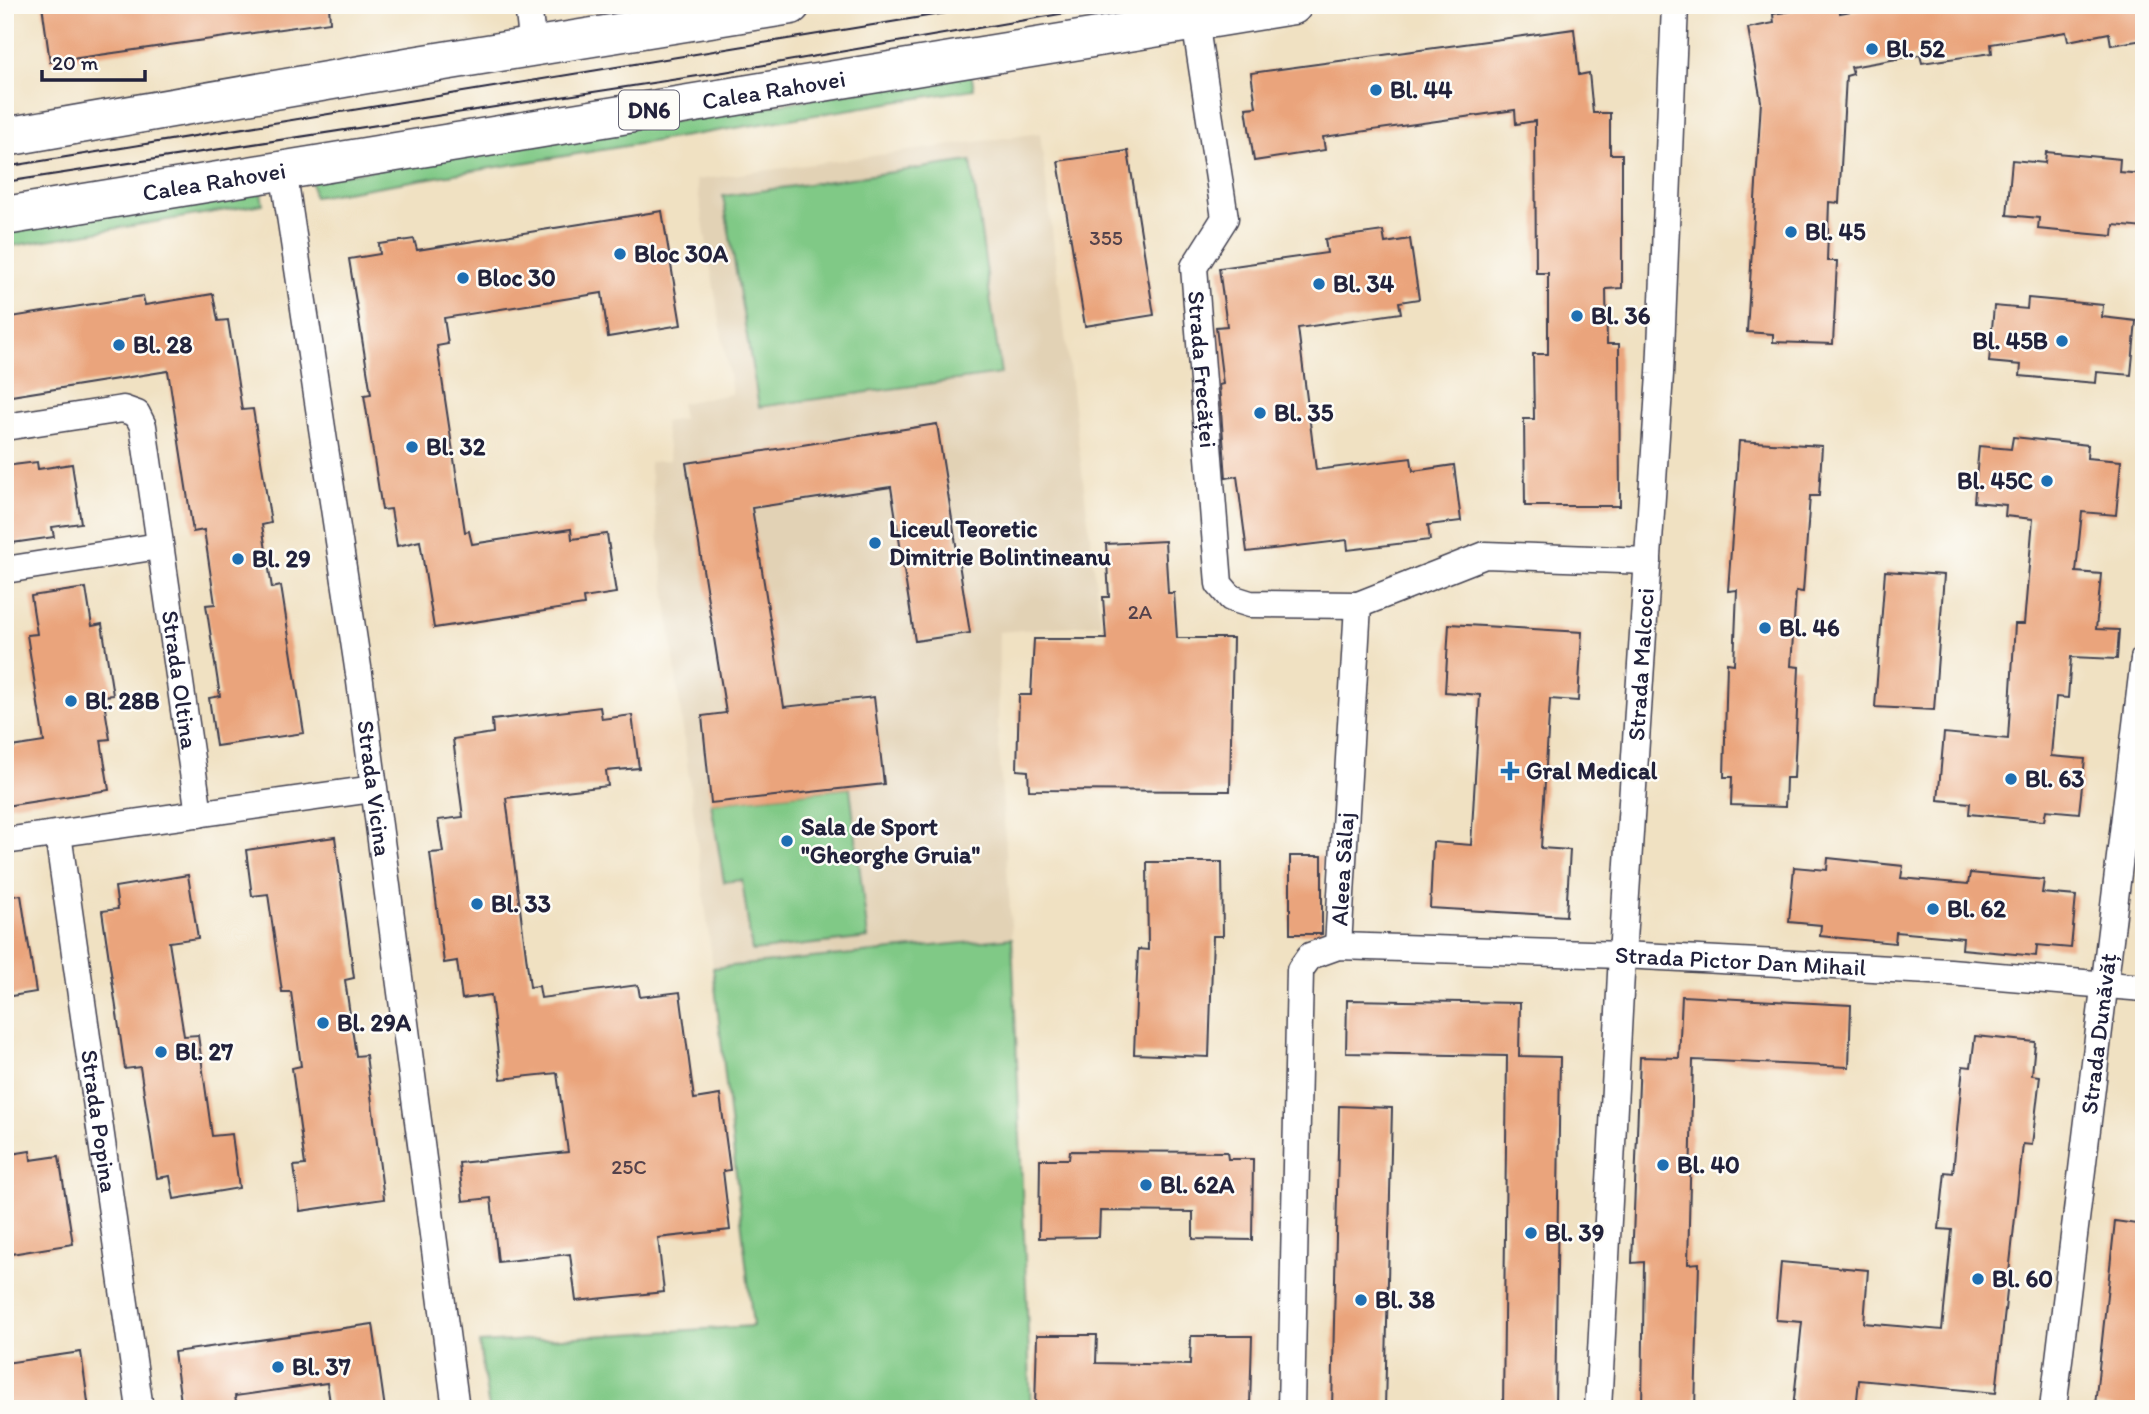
<svg xmlns="http://www.w3.org/2000/svg" width="2149" height="1414" viewBox="0 0 2149 1414" font-family="Itim,sans-serif">
  <style>
    .built { fill: #e2d2b5 }
    .green { fill: #80c986; stroke: #517660; stroke-width: 2 }
    .building { fill: #eaa47c }
    .lines { fill: none; stroke-linecap: round; stroke-linejoin: round }
    .minor-casing { stroke: #413f4f; stroke-width: 29 }
    .primary-casing { stroke: #413f4f; stroke-width: 41 }
    .minor { stroke: #fff; stroke-width: 26 }
    .primary { stroke: #fff; stroke-width: 38 }
    .tram { stroke: #22223b; stroke-width: 2 }
    .poi-dot { fill: #1f6fb2; stroke: #fdfcf7; stroke-width: 2.5 }
    .labels { text-anchor: middle; stroke-width: 5; stroke-linejoin: round; paint-order: stroke }
    .number-label { font-size: 21px; fill: #54424b }
    .shield { fill: #fdfcf7; stroke: #646373; stroke-width: 2 }
    .shield-label { font-size: 23px; font-weight: bold; fill: #22223b }
    .poi-label { font-size: 24px; font-weight: bold; fill: #22223b; stroke: #fdfcf7; text-anchor: start }
    .street-label { font-size: 24px; fill: #22223b; stroke: #fdfcf7 }
  </style>
  <rect width="100%" height="100%" fill="#fdfcf7"/>
  <filter id="ink" filterUnits="userSpaceOnUse"><feTurbulence type="fractalNoise" baseFrequency=".0143" numOctaves="2"/><feDisplacementMap in="SourceGraphic" scale="14" xChannelSelector="R" yChannelSelector="G"/><feConvolveMatrix kernelMatrix="1 2 1 2 8 2 1 2 1" color-interpolation-filters="sRGB"/></filter>
  <filter id="wash" filterUnits="userSpaceOnUse"><feTurbulence type="fractalNoise" baseFrequency=".00686" numOctaves="4" result="noise"/><feDisplacementMap in="SourceGraphic" scale="28" xChannelSelector="R" yChannelSelector="G"/><feGaussianBlur stdDeviation="1.57" result="paint"/><feColorMatrix in="noise" values="0 0 0 0 0 0 0 0 0 0 0 0 0 0 0 0 0 1.4 0 .05"/><feComposite in="paint" operator="in"/></filter>
  <g filter="url(#wash)">
    <rect width="100%" height="100%" fill="#f0e1c2"/>
    <polygon class="built" points="1040,133 1101,624 999,632 998,735 1012,938 713,968 649,462 670,460 664,422 683,419 680,403 732,394 696,180"/>
    <g class="green">
      <polygon points="971,73 974,89 314,197 311,180"/>
      <polygon points="971,161 1001,374 759,407 723,196"/>
      <polygon points="260,187 263,204 5,247 5,231"/>
      <polygon points="850,788 868,938 752,951 742,880 724,882 711,803"/>
      <polygon points="1012,938 1031,1409 489,1409 479,1343 753,1326 713,968"/>
    </g>
    <g id="blocks">
      <g class="building">
        <polygon points="42,5 329,5 330,22 50,62"/>
        <polygon points="1829,5 1839,5 1840,13 1885,5 2144,5 2144,40 2111,45 2109,33 2068,41 2066,32 1991,44 1992,53 1922,63 1920,55 1851,67 1853,74 1846,76 1839,203 1829,202 1827,261 1837,261 1833,344 1773,342 1773,334 1747,332 1761,101 1748,28 1774,23 1773,14"/>
        <polygon points="1574,29 1579,75 1589,73 1593,113 1610,113 1610,154 1622,154 1622,288 1606,289 1607,344 1619,344 1620,506 1525,506 1524,419 1534,419 1533,354 1548,354 1548,273 1536,273 1535,121 1516,124 1515,110 1323,137 1325,150 1254,161 1246,108 1256,107 1251,73"/>
        <polygon points="1128,151 1154,315 1085,326 1058,161"/>
        <polygon points="2046,152 2120,159 2119,172 2144,174 2144,228 2114,225 2113,236 2091,234 2038,229 2039,218 2007,215 2012,160 2045,163"/>
        <polygon points="662,211 681,325 608,337 602,293 444,318 448,344 437,346 465,532 469,531 472,544 571,529 572,539 607,534 616,593 583,598 584,605 434,628 420,541 397,546 391,509 382,510 364,395 371,394 349,259 380,254 379,244 414,239 417,250"/>
        <polygon points="1383,231 1385,243 1410,239 1419,299 1399,302 1401,313 1298,328 1316,470 1411,458 1413,471 1454,465 1461,521 1428,525 1430,540 1348,550 1347,540 1247,552 1237,476 1226,478 1219,385 1223,384 1216,327 1227,326 1219,268 1327,253 1325,239"/>
        <polygon points="213,294 218,321 228,320 242,410 253,409 271,523 262,525 272,588 281,586 304,733 216,746 209,698 220,696 206,605 215,604 204,530 193,532 168,371 5,397 5,318 143,296 145,305"/>
        <polygon points="2028,298 2103,305 2102,317 2136,321 2131,375 2097,372 2096,383 2073,381 2020,376 2021,365 1989,362 1994,306 2027,309"/>
        <polygon points="937,424 970,633 915,641 891,487 752,508 784,707 874,697 884,784 711,803 702,716 726,713 686,463"/>
        <polygon points="2013,437 2088,445 2087,458 2121,461 2116,515 2082,512 2076,572 2101,574 2096,629 2119,630 2117,659 2071,657 2068,698 2056,697 2051,756 2085,759 2079,813 2046,810 2044,821 1969,814 1970,803 1938,800 1944,733 2008,739 2015,624 2024,624 2033,519 2005,516 2006,505 1974,502 1979,446 2011,449"/>
        <polygon points="1739,441 1822,446 1819,496 1810,496 1803,592 1796,591 1791,666 1799,667 1794,778 1786,778 1785,807 1731,805 1732,777 1724,777 1727,663 1734,664 1737,590 1728,591"/>
        <polygon points="37,462 38,469 72,464 81,523 52,527 54,537 5,544 5,466"/>
        <polygon points="1165,541 1168,593 1174,593 1177,638 1233,638 1230,791 1029,790 1028,771 1017,770 1019,695 1031,695 1034,639 1106,639 1103,597 1109,597 1106,544"/>
        <polygon points="1885,571 1944,575 1934,710 1875,707"/>
        <polygon points="86,588 92,626 102,624 113,695 103,696 110,739 101,740 109,790 5,806 5,748 44,742 27,635 37,634 31,596"/>
        <polygon points="1449,624 1582,632 1578,701 1550,699 1541,848 1570,850 1566,916 1430,908 1433,842 1471,845 1480,695 1445,692"/>
        <polygon points="600,707 602,719 632,715 639,768 606,771 608,786 506,798 530,987 539,986 541,998 638,985 640,997 680,992 694,1099 720,1095 730,1170 723,1171 730,1230 658,1238 664,1292 576,1301 570,1254 498,1262 491,1198 463,1201 459,1163 568,1152 557,1073 501,1079 491,995 462,999 457,961 444,963 430,853 443,852 438,820 463,817 453,739 493,733 492,720"/>
        <polygon points="335,837 354,978 345,980 356,1056 366,1055 384,1199 300,1211 294,1166 305,1165 292,1068 301,1066 291,992 282,992 268,894 252,896 246,850"/>
        <rect x="1290" y="856" width="32" height="78"/>
        <polygon points="1828,858 1903,866 1901,878 1968,884 1970,873 2044,880 2042,893 2076,896 2071,948 2037,945 2036,956 1962,949 1963,938 1896,932 1895,943 1820,936 1821,925 1789,922 1794,867 1827,870"/>
        <polygon points="1147,862 1222,862 1223,936 1213,936 1209,1057 1134,1054 1138,949 1148,950"/>
        <polygon points="188,875 198,938 169,942 184,1036 198,1035 212,1136 232,1134 239,1188 174,1199 170,1176 157,1178 140,1067 125,1069 102,911 118,909 115,887"/>
        <polygon points="21,895 36,992 5,997 5,897"/>
        <polygon points="1682,996 1851,1005 1849,1067 1693,1060 1688,1264 1699,1263 1695,1409 1642,1409 1644,1262 1632,1263 1640,1057 1679,1058"/>
        <polygon points="1347,1000 1520,1003 1519,1056 1560,1057 1555,1409 1503,1409 1507,1056 1346,1053"/>
        <polygon points="1975,1036 2035,1042 2032,1075 2040,1076 2032,1145 2023,1144 1996,1393 1859,1380 1856,1409 1793,1409 1802,1322 1776,1320 1781,1262 1868,1270 1864,1323 1942,1330 1952,1230 1939,1229 1945,1172 1953,1173 1963,1066 1971,1067"/>
        <polygon points="1339,1106 1392,1108 1385,1409 1332,1409"/>
        <polygon points="30,1151 31,1160 59,1156 73,1244 5,1255 5,1155"/>
        <polygon points="1070,1151 1227,1152 1228,1159 1253,1159 1252,1240 1193,1239 1193,1212 1100,1211 1099,1237 1039,1238 1040,1159 1069,1159"/>
        <polygon points="2115,1221 2144,1225 2144,1409 2095,1405"/>
        <polygon points="373,1324 385,1409 331,1409 327,1383 235,1396 237,1409 182,1409 174,1352"/>
        <polygon points="1037,1335 1097,1335 1096,1363 1190,1365 1191,1336 1252,1336 1250,1406 1035,1407"/>
        <polygon points="81,1352 89,1409 5,1409 5,1363"/>
      </g>
    </g>
  </g>
  <g filter="url(#ink)">
    <use href="#blocks" fill-opacity="0" stroke="#413f4f" stroke-width="2"/>
    <g class="lines">
      <defs>
        <g id="minor">
          <polyline points="528,5 533,47"/>
          <path id="s1" d="M1195,21L1225,218L1194,267L1219,584L1231,598L1250,604L1358,605"/>
          <path id="s2" d="M283,169L359,674L456,1409"/>
          <path id="s3" d="M5,427L123,409L137,414L143,426L199,814"/>
          <polyline points="5,570 159,546"/>
          <path id="s4" d="M58,834L140,1409"/>
          <polyline points="5,841 373,789"/>
          <path id="s5" d="M1338,946L1358,605L1485,555L1648,561"/>
          <path id="s6" d="M1291,1409L1300,970L1310,956L1338,946L1622,955L1950,972L2144,988"/>
          <path id="s7" d="M1598,1409L1622,955L1660,374L1675,5"/>
          <path id="s8" d="M2053,1409L2144,659"/>
        </g>
        <g id="primary">
          <polyline points="5,137 413,66 791,5"/>
          <path id="s9" d="M5,216L1293,5"/>
        </g>
      </defs>
      <use href="#minor" class="minor-casing"/>
      <use href="#primary" class="primary-casing"/>
      <use href="#minor" class="minor"/>
      <use href="#primary" class="primary"/>
      <g class="tram">
        <polyline points="5,167 995,5"/>
        <polyline points="5,182 724,72 1112,5"/>
      </g>
    </g>
  </g>
  <g class="poi-dot">
    <circle cx="1872" cy="49" r="7"/>
    <circle cx="1376" cy="90" r="7"/>
    <circle cx="1791" cy="232" r="7"/>
    <circle cx="620" cy="254" r="7"/>
    <circle cx="463" cy="278" r="7"/>
    <circle cx="1319" cy="284" r="7"/>
    <circle cx="1577" cy="316" r="7"/>
    <circle cx="2062" cy="341" r="7"/>
    <circle cx="119" cy="345" r="7"/>
    <circle cx="1260" cy="413" r="7"/>
    <circle cx="412" cy="447" r="7"/>
    <circle cx="2047" cy="481" r="7"/>
    <circle cx="875" cy="543" r="7"/>
    <circle cx="238" cy="559" r="7"/>
    <circle cx="1765" cy="628" r="7"/>
    <circle cx="71" cy="701" r="7"/>
    <path d="M1506.5 760.5h7v7h7v7h-7v7h-7v-7h-7v-7h7z"/>
    <circle cx="2011" cy="779" r="7"/>
    <circle cx="787" cy="841" r="7"/>
    <circle cx="477" cy="904" r="7"/>
    <circle cx="1933" cy="909" r="7"/>
    <circle cx="323" cy="1023" r="7"/>
    <circle cx="161" cy="1052" r="7"/>
    <circle cx="1663" cy="1165" r="7"/>
    <circle cx="1146" cy="1185" r="7"/>
    <circle cx="1531" cy="1233" r="7"/>
    <circle cx="1978" cy="1279" r="7"/>
    <circle cx="1361" cy="1300" r="7"/>
    <circle cx="278" cy="1367" r="7"/>
  </g>
  <g class="labels">
    <g class="number-label">
      <text x="1106" y="245">355</text>
      <text x="1140" y="619">2A</text>
      <text x="629" y="1174">25C</text>
    </g>
    <rect class="shield" x="619" y="90.5" width="60" height="39" rx="5"/>
    <g class="shield-label">
      <text x="649" y="118">DN6</text>
    </g>
    <g class="poi-label">
      <text x="1886" y="57">Bl. 52</text>
      <text x="1390" y="98">Bl. 44</text>
      <text x="1805" y="240">Bl. 45</text>
      <text x="634" y="262">Bloc 30A</text>
      <text x="477" y="286">Bloc 30</text>
      <text x="1333" y="292">Bl. 34</text>
      <text x="1591" y="324">Bl. 36</text>
      <text x="2048" y="349" text-anchor="end">Bl. 45B</text>
      <text x="133" y="353">Bl. 28</text>
      <text x="1274" y="421">Bl. 35</text>
      <text x="426" y="455">Bl. 32</text>
      <text x="2033" y="489" text-anchor="end">Bl. 45C</text>
      <text x="889" y="537">Liceul Teoretic<tspan x="889" dy="28">Dimitrie Bolintineanu</tspan></text>
      <text x="252" y="567">Bl. 29</text>
      <text x="1779" y="636">Bl. 46</text>
      <text x="85" y="709">Bl. 28B</text>
      <text x="1526" y="779">Gral Medical</text>
      <text x="2025" y="787">Bl. 63</text>
      <text x="801" y="835">Sala de Sport<tspan x="801" dy="28">"Gheorghe Gruia"</tspan></text>
      <text x="491" y="912">Bl. 33</text>
      <text x="1947" y="917">Bl. 62</text>
      <text x="337" y="1031">Bl. 29A</text>
      <text x="175" y="1060">Bl. 27</text>
      <text x="1677" y="1173">Bl. 40</text>
      <text x="1160" y="1193">Bl. 62A</text>
      <text x="1545" y="1241">Bl. 39</text>
      <text x="1992" y="1287">Bl. 60</text>
      <text x="1375" y="1308">Bl. 38</text>
      <text x="292" y="1375">Bl. 37</text>
    </g>
    <g class="street-label">
      <text dy="8" stroke="none"><textPath href="#s9" startOffset="779">Calea Rahovei</textPath></text>
      <text dy="8" stroke="none"><textPath href="#s9" startOffset="212">Calea Rahovei</textPath></text>
      <text dy="8" stroke="none"><textPath href="#s1" startOffset="360">Strada Frecăței</textPath></text>
      <text dy="8" stroke="none"><textPath href="#s7" startOffset="746">Strada Malcoci</textPath></text>
      <text dy="8" stroke="none"><textPath href="#s3" startOffset="404">Strada Oltina</textPath></text>
      <text dy="8" stroke="none"><textPath href="#s2" startOffset="626">Strada Vicina</textPath></text>
      <text dy="8" stroke="none"><textPath href="#s5" startOffset="77">Aleea Sălaj</textPath></text>
      <text dy="8" stroke="none"><textPath href="#s6" startOffset="889">Strada Pictor Dan Mihail</textPath></text>
      <text dy="8" stroke="none"><textPath href="#s8" startOffset="378">Strada Dunăvăț</textPath></text>
      <text dy="8" stroke="none"><textPath href="#s4" startOffset="290">Strada Popina</textPath></text>
    </g>
  </g>
  <rect width="2149" height="1414" fill="none" stroke="#fdfcf7" stroke-width="28"/>
  <path d="M42 70v10h103v-10" fill="none" stroke="#22223b" stroke-width="3.5"/>
  <text x="52" y="70" font-size="21" fill="#22223b" stroke="#fdfcf7" stroke-width="5" paint-order="stroke">20 m</text>
</svg>
